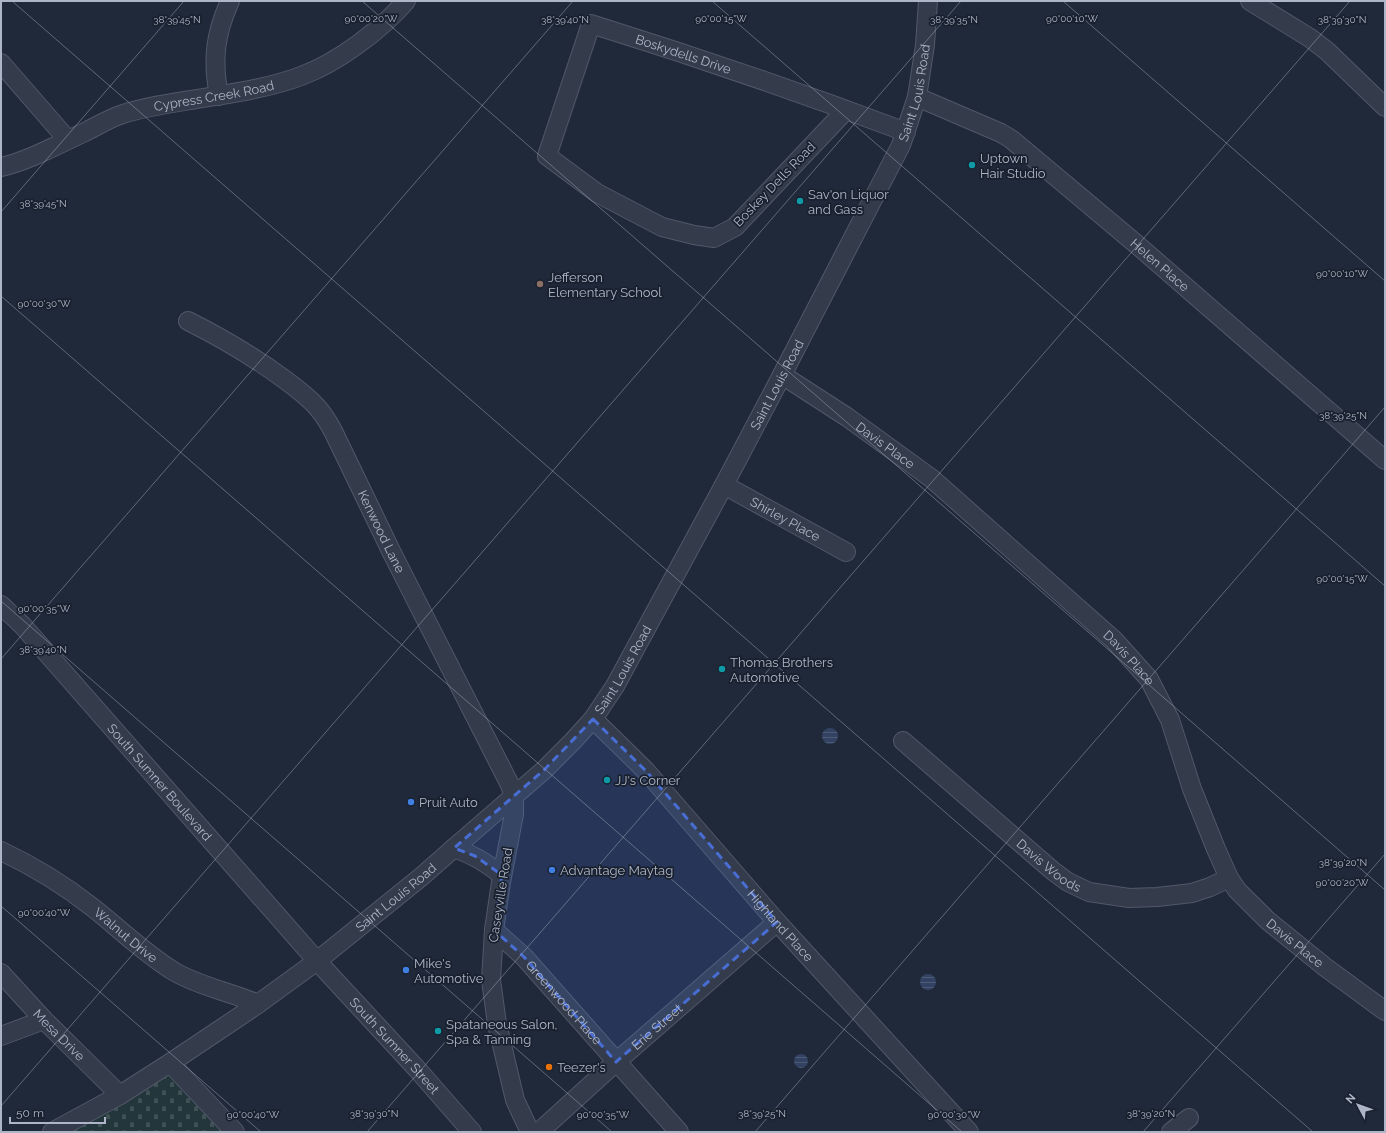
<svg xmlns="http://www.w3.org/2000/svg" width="1386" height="1133" viewBox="0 0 1386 1133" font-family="Raleway,sans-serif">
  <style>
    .cemetery { fill: url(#cemetery-stones) }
    .water { fill: url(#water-rules) }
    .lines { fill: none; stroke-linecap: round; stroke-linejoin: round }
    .minor-casing { stroke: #515868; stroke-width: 20 }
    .minor { stroke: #343b4a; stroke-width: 18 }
    .marked { fill: #486dd3; fill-opacity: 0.2; stroke: #486dd3; stroke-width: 3; stroke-dasharray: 8 5; stroke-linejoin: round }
    .ticks { fill: none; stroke: #aeb5c6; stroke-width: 1; stroke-opacity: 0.45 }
    .culture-dot { fill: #0f9aa8; stroke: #19202e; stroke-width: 1.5 }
    .education-dot { fill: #8d6e63; stroke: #19202e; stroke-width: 1.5 }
    .shop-dot { fill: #3f7fe0; stroke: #19202e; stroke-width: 1.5 }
    .food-dot { fill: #e8710a; stroke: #19202e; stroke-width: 1.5 }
    .labels { text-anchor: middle; stroke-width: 3.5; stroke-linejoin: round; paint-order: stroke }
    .street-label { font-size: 13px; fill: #aeb5c6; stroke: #19202e }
    .poi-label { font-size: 13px; fill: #aeb5c6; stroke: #19202e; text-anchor: start }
    .ticks-label { font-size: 10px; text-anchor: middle; fill: #aeb5c6; stroke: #19202e; stroke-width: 3.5; stroke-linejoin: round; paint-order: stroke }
  </style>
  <defs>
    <pattern id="cemetery-stones" width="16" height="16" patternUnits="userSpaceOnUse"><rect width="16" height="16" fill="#22363b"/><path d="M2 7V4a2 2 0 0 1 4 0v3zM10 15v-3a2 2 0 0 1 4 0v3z" fill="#405156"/></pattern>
    <pattern id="water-rules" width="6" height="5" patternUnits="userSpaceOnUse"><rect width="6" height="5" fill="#334262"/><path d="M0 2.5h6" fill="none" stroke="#4e5b77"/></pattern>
  </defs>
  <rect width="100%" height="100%" fill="#20293a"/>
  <polygon class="cemetery" points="170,1063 234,1132 52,1132"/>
  <g class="water">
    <circle cx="830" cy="736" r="8"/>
    <circle cx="928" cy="982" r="8"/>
    <circle cx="801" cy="1061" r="7"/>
  </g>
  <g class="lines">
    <defs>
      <g id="minor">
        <polyline points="1250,1 1310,38 1327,51 1385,107"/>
        <polyline points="1,63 67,139"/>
        <path d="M219,96C212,60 215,34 230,1"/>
        <path id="s1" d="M917,97L1001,133L1011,139L1135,243L1385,460"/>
        <path id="s2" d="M846,110L735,227L714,238L694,235L662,227L597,193L547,156L591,24C697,57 802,93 906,132"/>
        <path id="s3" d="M1,167C28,161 59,144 85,132C97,126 110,118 123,114C151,105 181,102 209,97C240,92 272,87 301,76C337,63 381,30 406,1"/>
        <path id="s4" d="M188,321C222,338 254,357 284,379C295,387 307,396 317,407C324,415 329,423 334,433L392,553L510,785L514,796V814L501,882L494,930L491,980L497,1024L515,1100L530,1132"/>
        <path id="s5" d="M782,375L847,417L931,478L1114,640L1149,679L1170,720L1192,789L1216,849L1229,878L1237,890L1267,920L1325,967L1385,1011"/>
        <path id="s6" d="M724,485L846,552"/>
        <path id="s7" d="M1,605L23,626L317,961L417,1069L472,1132"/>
        <path id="s8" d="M593,719L646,771L777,922L969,1132"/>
        <path id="s9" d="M903,741L1053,871L1068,882L1089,892L1129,898L1157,897L1192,893L1210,887L1229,878"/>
        <path d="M454,848C475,856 485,862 502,875"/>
        <path id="s10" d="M1,851C33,866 64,885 92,907C119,928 145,954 175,972C201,987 231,992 258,1004"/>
        <path id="s11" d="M494,930L524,957L679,1132"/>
        <path id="s12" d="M1,973L44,1020L120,1095"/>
        <polyline points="1,1036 44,1020"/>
        <polyline points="170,1063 235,1132"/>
        <path id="s13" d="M52,1132L120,1095L170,1063L258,1004L317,961L421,877L454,848L544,770L573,741L593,719L615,686L724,485L782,375L901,145L917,97L925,45L928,1"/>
        <path id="s14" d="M539,1132L616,1062L777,922"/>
        <polyline points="1171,1132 1189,1118"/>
      </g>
    </defs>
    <use href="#minor" class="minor-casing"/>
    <use href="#minor" class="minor"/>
  </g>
  <path class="marked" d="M593,719L646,771L777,922L616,1062L524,957L494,930L502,875L475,856L454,848L544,770Z"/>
  <path class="ticks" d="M12,1L1313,1132M362,1L1385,890M712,1L1385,586M1063,1L1385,281M1,212L184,1M1,296L962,1132M1,601L612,1132M1,659L573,1M1,906L261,1132M1,1106L961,1M367,1132L1350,1M755,1132L1385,407M1143,1132L1385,854"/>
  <g class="culture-dot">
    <circle cx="972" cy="165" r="4"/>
    <circle cx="800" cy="201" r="4"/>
    <circle cx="722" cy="669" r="4"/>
    <circle cx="607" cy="780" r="4"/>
    <circle cx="438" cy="1031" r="4"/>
  </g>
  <circle class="education-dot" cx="540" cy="284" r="4"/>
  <g class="shop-dot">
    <circle cx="411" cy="802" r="4"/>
    <circle cx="552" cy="870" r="4"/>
    <circle cx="406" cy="970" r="4"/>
  </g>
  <circle class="food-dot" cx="549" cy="1067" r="4"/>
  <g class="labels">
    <g class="street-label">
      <text dy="5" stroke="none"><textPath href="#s2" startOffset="610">Boskydells Drive</textPath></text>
      <text dy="5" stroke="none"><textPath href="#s13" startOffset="1389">Saint Louis Road</textPath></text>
      <text dy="5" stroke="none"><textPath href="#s3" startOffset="226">Cypress Creek Road</textPath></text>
      <text transform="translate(774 184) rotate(-46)" y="5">Boskey Dells Road</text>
      <text dy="5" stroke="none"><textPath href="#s1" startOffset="298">Helen Place</textPath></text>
      <text dy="5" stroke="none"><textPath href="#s13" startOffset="1065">Saint Louis Road</textPath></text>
      <text dy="5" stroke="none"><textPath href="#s5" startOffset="125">Davis Place</textPath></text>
      <text dy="5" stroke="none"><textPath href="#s6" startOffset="70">Shirley Place</textPath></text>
      <text dy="5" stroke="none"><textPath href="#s4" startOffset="296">Kenwood Lane</textPath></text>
      <text dy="5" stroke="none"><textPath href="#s5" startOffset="449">Davis Place</textPath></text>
      <text dy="5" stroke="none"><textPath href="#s13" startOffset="741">Saint Louis Road</textPath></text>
      <text dy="5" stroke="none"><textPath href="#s7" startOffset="238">South Sumner Boulevard</textPath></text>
      <text dy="5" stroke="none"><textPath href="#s9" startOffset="192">Davis Woods</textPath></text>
      <text transform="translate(500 895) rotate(-81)" y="5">Caseyville Road</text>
      <text dy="5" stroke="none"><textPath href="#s13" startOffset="417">Saint Louis Road</textPath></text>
      <text dy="5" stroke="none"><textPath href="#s8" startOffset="279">Highland Place</textPath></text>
      <text dy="5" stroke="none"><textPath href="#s10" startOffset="151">Walnut Drive</textPath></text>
      <text dy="5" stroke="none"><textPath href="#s5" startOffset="786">Davis Place</textPath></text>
      <text dy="5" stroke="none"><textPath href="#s11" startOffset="101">Greenwood Place</textPath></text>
      <text dy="5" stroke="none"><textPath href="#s14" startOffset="158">Erie Street</textPath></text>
      <text dy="5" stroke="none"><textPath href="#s12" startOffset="85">Mesa Drive</textPath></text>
      <text dy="5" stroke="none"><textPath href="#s7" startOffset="591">South Sumner Street</textPath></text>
    </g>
    <g class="poi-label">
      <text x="980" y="163">Uptown<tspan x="980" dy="15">Hair Studio</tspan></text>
      <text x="808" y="199">Sav'on Liquor<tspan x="808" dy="15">and Gass</tspan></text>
      <text x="548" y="282">Jefferson<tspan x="548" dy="15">Elementary School</tspan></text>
      <text x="730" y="667">Thomas Brothers<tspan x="730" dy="15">Automotive</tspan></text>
      <text x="615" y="785">JJ's Corner</text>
      <text x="419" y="807">Pruit Auto</text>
      <text x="560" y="875">Advantage Maytag</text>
      <text x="414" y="968">Mike's<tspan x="414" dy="15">Automotive</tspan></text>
      <text x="446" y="1029">Spataneous Salon,<tspan x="446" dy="15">Spa &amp; Tanning</tspan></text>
      <text x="557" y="1072">Teezer's</text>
    </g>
  </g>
  <g class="ticks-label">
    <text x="1072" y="22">90°00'10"W</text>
    <text x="371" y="22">90°00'20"W</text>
    <text x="721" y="22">90°00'15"W</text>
    <text x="177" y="23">38°39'45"N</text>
    <text x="565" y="23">38°39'40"N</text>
    <text x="954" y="23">38°39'35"N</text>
    <text x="1342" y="23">38°39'30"N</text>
    <text x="43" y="207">38°39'45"N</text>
    <text x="1342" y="277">90°00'10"W</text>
    <text x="44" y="307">90°00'30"W</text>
    <text x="1343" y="419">38°39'25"N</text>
    <text x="1342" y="582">90°00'15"W</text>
    <text x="44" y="612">90°00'35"W</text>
    <text x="43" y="653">38°39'40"N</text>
    <text x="1343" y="866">38°39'20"N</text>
    <text x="1342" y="886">90°00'20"W</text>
    <text x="44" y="916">90°00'40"W</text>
    <text x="374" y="1117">38°39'30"N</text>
    <text x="762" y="1117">38°39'25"N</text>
    <text x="1151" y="1117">38°39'20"N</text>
    <text x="253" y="1118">90°00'40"W</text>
    <text x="603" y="1118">90°00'35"W</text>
    <text x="954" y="1118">90°00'30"W</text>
  </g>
  <rect width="1386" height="1133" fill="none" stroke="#aeb5c6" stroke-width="4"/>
  <g transform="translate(1358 1105) rotate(311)" stroke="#19202e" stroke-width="3" paint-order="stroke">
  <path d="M0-3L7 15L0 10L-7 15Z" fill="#aeb5c6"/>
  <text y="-6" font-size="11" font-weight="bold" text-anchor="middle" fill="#aeb5c6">N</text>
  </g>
  <path d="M10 1117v6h95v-6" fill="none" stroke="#aeb5c6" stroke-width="2"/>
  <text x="16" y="1117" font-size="12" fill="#aeb5c6" stroke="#19202e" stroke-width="3" paint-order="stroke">50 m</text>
</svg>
